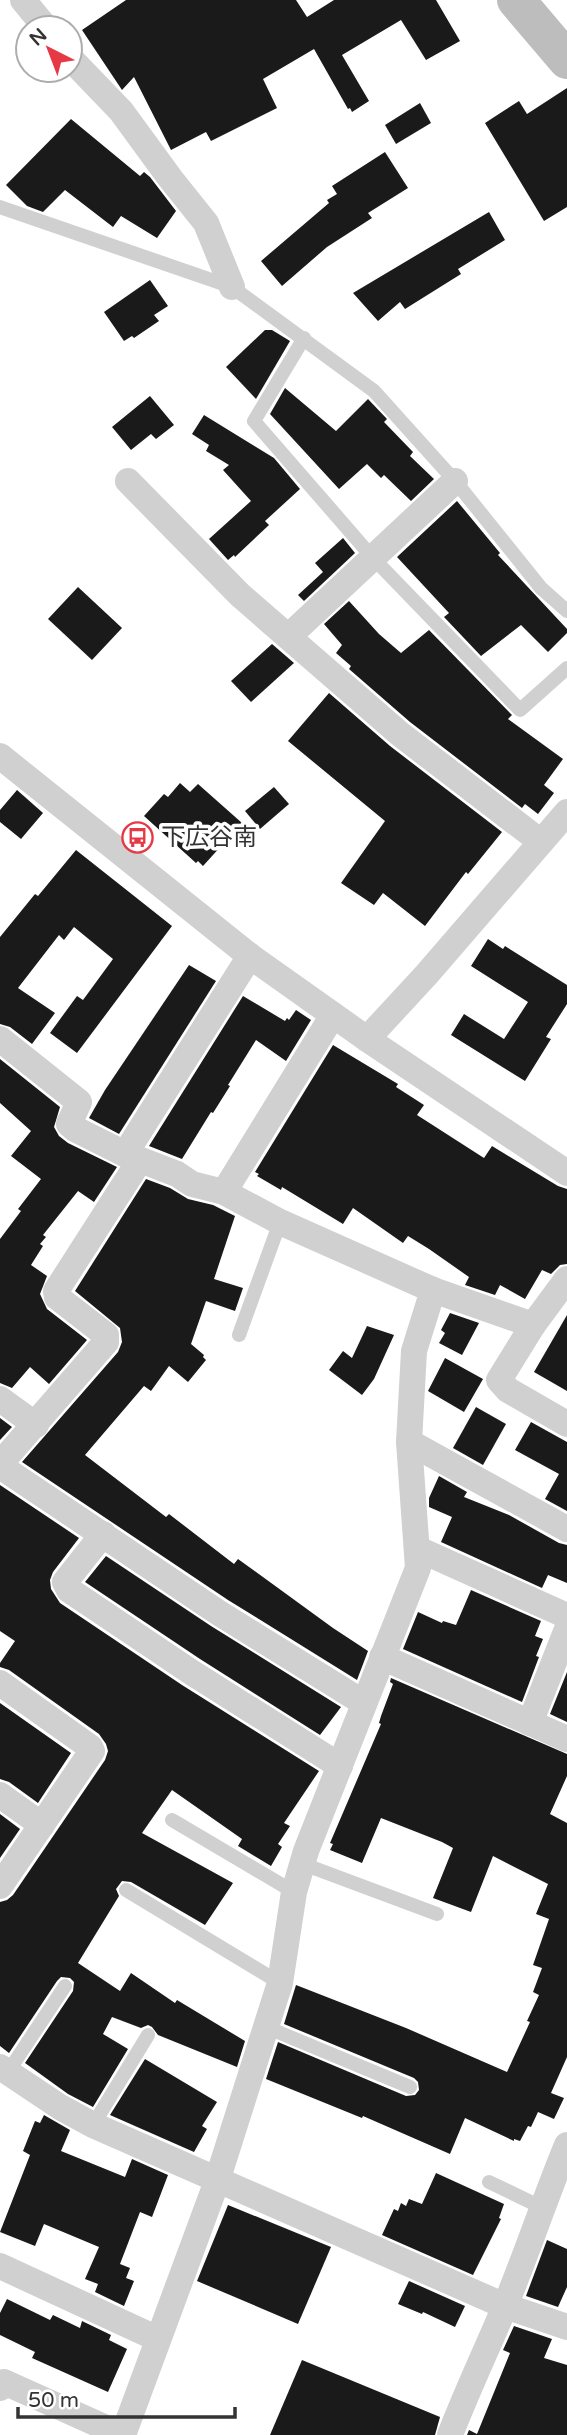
<svg xmlns="http://www.w3.org/2000/svg" width="567" height="2435" viewBox="0 0 567 2435" font-family="'Varela Round','Noto Sans JP',sans-serif">
  <style>
    .building { fill: #1a1a1a }
    .lines { fill: none; stroke-linecap: round; stroke-linejoin: round }
    .lane { stroke: #d0d0d0; stroke-width: 14 }
    .street { stroke: #d0d0d0; stroke-width: 26 }
    .secondary { stroke: #bdbdbd; stroke-width: 38 }
    .labels { text-anchor: middle; stroke-width: 7; stroke-linejoin: round; paint-order: stroke }
    .poi-label { font-size: 24px; fill: #333; stroke: #fff; text-anchor: start }
  </style>
  <rect width="100%" height="100%" fill="#fff"/>
  <g class="building">
    <polygon points="126,0 296,0 307,17 334,0 436,0 460,41 426,60 401,20 342,55 369,101 352,112 350,108 348,109 314,49 263,79 277,108 211,141 206,132 171,150 134,77 122,90 82,30"/>
    <polygon points="567,88 567,207 544,221 485,123 519,101 527,114"/>
    <polygon points="420,103 431,123 396,144 385,125"/>
    <polygon points="71,119 140,176 144,172 150,177 176,211 157,238 121,216 113,227 65,190 43,212 27,206 6,185"/>
    <polygon points="385,152 408,188 368,213 372,218 327,247 282,286 261,261 329,203 327,200 337,194 332,186"/>
    <polygon points="489,212 505,240 458,269 461,274 405,309 400,302 378,321 353,293"/>
    <polygon points="150,280 168,306 154,315 159,321 134,338 132,336 124,341 104,312"/>
    <polygon points="265,330 272,330 290,341 256,399 226,367"/>
    <polygon points="285,388 336,431 368,399 387,419 384,422 413,452 410,456 434,479 411,501 384,475 381,478 367,464 339,489 270,414"/>
    <polygon points="150,396 174,425 156,439 151,434 131,450 112,427"/>
    <polygon points="204,415 274,458 300,489 265,521 269,525 235,557 234,555 228,560 209,539 251,501 223,470 229,465 206,451 209,445 192,434"/>
    <polygon points="457,501 500,553 498,555 567,629 567,633 548,652 521,625 481,656 444,617 449,613 397,557"/>
    <polygon points="343,538 355,553 304,601 298,595 323,572 315,563"/>
    <polygon points="78,587 122,628 92,660 48,619"/>
    <polygon points="349,601 379,634 401,653 429,630 512,715 508,719 563,759 544,785 554,793 538,814 525,804 522,808 410,722 349,669 351,666 336,653 342,645 324,624"/>
    <polygon points="272,644 294,663 251,702 231,681"/>
    <polygon points="329,693 390,746 502,832 468,874 466,872 425,926 383,893 374,905 341,883 385,821 288,741"/>
    <polygon points="180,783 190,792 198,784 242,823 203,866 198,861 196,863 144,816 164,794 168,797"/>
    <polygon points="274,787 289,804 260,829 245,811"/>
    <polygon points="17,790 43,813 21,839 0,822 0,810"/>
    <polygon points="76,850 172,926 77,1053 50,1033 77,996 83,1000 113,959 74,927 64,940 59,935 18,988 55,1013 32,1044 10,1027 0,1024 0,937 35,894 38,896"/>
    <polygon points="488,939 503,949 505,946 567,985 567,1004 546,1037 551,1039 525,1081 451,1035 464,1014 504,1039 528,1002 471,966"/>
    <polygon points="189,965 216,981 119,1134 89,1118 105,1090"/>
    <polygon points="243,996 285,1021 287,1018 289,1020 296,1010 311,1020 286,1061 256,1040 228,1085 230,1086 213,1113 211,1112 182,1159 149,1146"/>
    <polygon points="333,1045 398,1084 396,1087 424,1105 417,1115 484,1158 492,1146 558,1186 567,1189 567,1264 560,1265 551,1274 542,1270 525,1299 500,1285 495,1295 465,1285 469,1277 429,1249 408,1236 403,1243 353,1208 343,1224 282,1187 281,1190 257,1176 259,1174 255,1172"/>
    <polygon points="0,1059 60,1107 54,1127 59,1136 68,1143 117,1167 94,1202 78,1191 43,1235 46,1237 40,1244 43,1246 31,1265 47,1276 40,1294 47,1309 87,1340 49,1384 30,1367 12,1388 0,1383 0,1239 21,1211 18,1209 41,1179 11,1156 31,1131 0,1103"/>
    <polygon points="146,1179 170,1188 188,1199 213,1205 235,1216 214,1279 243,1288 235,1311 206,1301 191,1344 204,1355 203,1357 206,1360 188,1382 169,1366 151,1391 144,1386 85,1455 166,1517 169,1514 234,1564 238,1559 333,1628 368,1651 357,1680 228,1600 22,1462 118,1352 122,1342 120,1328 75,1291"/>
    <polygon points="450,1313 479,1323 462,1355 439,1343 445,1333 441,1330"/>
    <polygon points="567,1315 567,1391 534,1372"/>
    <polygon points="367,1326 394,1335 374,1379 362,1395 329,1370 343,1351 352,1358"/>
    <polygon points="445,1358 483,1379 464,1412 428,1391"/>
    <polygon points="476,1407 506,1424 483,1465 453,1448"/>
    <polygon points="0,1418 12,1427 0,1440"/>
    <polygon points="531,1422 567,1442 567,1511 545,1499 559,1474 515,1450"/>
    <polygon points="439,1476 467,1492 464,1497 509,1515 559,1543 567,1545 567,1583 548,1575 542,1588 441,1542 452,1517 429,1507 429,1498"/>
    <polygon points="0,1485 79,1538 53,1572 50,1580 51,1589 60,1603 182,1685 319,1771 284,1823 290,1826 278,1844 282,1847 271,1866 238,1846 242,1839 172,1790 142,1833 233,1883 205,1925 131,1882 122,1881 116,1889 119,1896 78,1963 120,1991 131,1973 175,2003 177,2000 245,2041 237,2067 158,2035 152,2027 148,2025 141,2028 112,2017 103,2034 128,2049 93,2107 68,2094 25,2063 73,1991 74,1982 70,1978 61,1977 57,1981 9,2053 0,2046 0,1902 7,1900 13,1895 105,1760 108,1751 106,1744 99,1734 9,1670 0,1667 0,1663 15,1641 0,1631"/>
    <polygon points="106,1556 211,1626 341,1707 320,1735 200,1659 85,1582"/>
    <polygon points="471,1590 541,1621 535,1636 543,1639 536,1656 539,1657 522,1702 403,1649 418,1612 442,1623 443,1621 456,1625"/>
    <polygon points="567,1672 567,1722 550,1714"/>
    <polygon points="391,1678 567,1754 567,1776 550,1814 567,1823 567,2057 551,2093 564,2098 554,2119 538,2112 531,2127 528,2126 520,2141 514,2139 514,2141 465,2118 450,2154 363,2116 362,2118 266,2079 278,2042 406,2096 415,2095 419,2090 418,2082 414,2078 284,2024 296,1985 406,2028 507,2072 530,2022 527,2021 539,1995 533,1992 542,1968 533,1965 549,1919 536,1914 548,1884 493,1856 471,1912 433,1898 453,1848 442,1842 381,1818 362,1863 330,1850 333,1844 330,1843 381,1724 379,1723 381,1716 393,1684 390,1682"/>
    <polygon points="0,1703 71,1753 38,1803 9,1782 0,1779"/>
    <polygon points="0,1814 20,1829 0,1858"/>
    <polygon points="145,2059 217,2102 202,2126 207,2129 194,2152 110,2115"/>
    <polygon points="44,2115 70,2130 61,2151 125,2177 132,2159 168,2175 152,2217 140,2212 120,2264 130,2268 126,2278 134,2281 124,2306 95,2292 98,2284 85,2279 99,2247 44,2224 35,2246 0,2232 30,2155 23,2151 35,2121 40,2123"/>
    <polygon points="436,2173 504,2204 499,2218 501,2219 473,2275 382,2235 394,2209 398,2211 401,2203 406,2206 409,2199 422,2204"/>
    <polygon points="228,2205 331,2247 298,2324 197,2281"/>
    <polygon points="547,2240 567,2249 567,2287 558,2307 526,2296"/>
    <polygon points="409,2281 465,2306 455,2327 423,2312 422,2314 398,2304"/>
    <polygon points="7,2299 50,2320 53,2315 80,2328 82,2321 111,2335 109,2340 127,2349 108,2392 32,2358 35,2352 0,2335 0,2313"/>
    <polygon points="514,2326 552,2339 544,2358 567,2365 567,2435 467,2435 469,2430 477,2434 510,2353 503,2350"/>
    <polygon points="302,2360 440,2417 435,2435 270,2435"/>
  </g>
  <g class="lines">
    <g class="lane">
      <polyline points="0,207 232,287 374,391 455,481 541,588 567,611"/>
      <polyline points="304,338 254,421 373,558 520,710 567,668"/>
      <polyline points="239,1335 280,1222"/>
      <polyline points="172,1820 294,1892"/>
      <polyline points="303,1864 437,1914"/>
      <polyline points="126,1890 280,1983"/>
      <polyline points="266,2027 410,2087"/>
      <polyline points="8,2072 65,1986"/>
      <polyline points="93,2125 148,2035"/>
      <polyline points="489,2182 541,2207"/>
    </g>
    <g class="street">
      <polyline points="23,0 46,28"/>
      <polyline points="70,58 121,111 170,178 206,223 232,287"/>
      <polyline points="128,481 240,595 400,734 541,842"/>
      <polyline points="289,636 455,481"/>
      <polyline points="0,756 250,956 367,1039 567,1173"/>
      <polyline points="0,1039 79,1102 69,1124 75,1129 125,1154 177,1174 192,1184 224,1192 280,1222 433,1290 533,1325 567,1279"/>
      <polyline points="367,1039 427,974 567,812"/>
      <polyline points="125,1154 250,956"/>
      <polyline points="224,1192 333,1015"/>
      <polyline points="533,1325 499,1380 508,1390 567,1424"/>
      <polyline points="0,1399 36,1425"/>
      <polyline points="409,1442 567,1529"/>
      <polyline points="0,1464 106,1342 106,1335 57,1297 56,1291 140,1160"/>
      <polyline points="0,1466 219,1613 364,1703"/>
      <polyline points="103,1534 65,1582 69,1590 191,1672 340,1766"/>
      <polyline points="418,1549 567,1616"/>
      <polyline points="382,1657 567,1739"/>
      <polyline points="0,1683 90,1747 92,1751 0,1886"/>
      <polyline points="530,1723 567,1629"/>
      <polyline points="0,1795 42,1825"/>
      <polyline points="0,2067 60,2107 93,2125 505,2306 567,2327"/>
      <polyline points="0,2266 158,2339"/>
      <polyline points="0,2388 4,2382 122,2435"/>
      <polyline points="123,2435 217,2181 280,1983 294,1892 306,1851 418,1568 409,1442 414,1351 433,1290"/>
      <path d="M450,2435C467,2391 487,2349 505,2306C527,2253 545,2198 567,2145"/>
    </g>
    <polyline class="secondary" points="516,0 567,60"/>
  </g>
  <defs>
    <symbol id="bus-ring" viewBox="-11 -11 22 22"><circle r="9.5" fill="#fff" stroke="#e63946" stroke-width="1.5"/><path d="M-5-6H5V4H4V6H2V4H-2V6H-4V4H-5ZM-3.5-4V0h7V-4ZM-3.5 1.2v1.5H-2V1.2ZM2 1.2v1.5H3.5V1.2Z" fill="#e63946"/></symbol>
  </defs>
  <g fill-rule="evenodd">
    <use href="#bus-ring" x="120" y="820" width="35" height="35"/>
  </g>
  <g class="labels">
    <g class="poi-label">
      <text x="161" y="845">下広谷南</text>
    </g>
  </g>
  <g transform="translate(49 49) rotate(318)"><circle r="33" fill="#ffffff" stroke="#adadad" stroke-width="2"/>
  <path d="M0-5L12 26L0 18L-12 26Z" fill="#e63946"/>
  <text y="-10" font-size="19" font-weight="bold" text-anchor="middle" fill="#333333">N</text>
  </g>
  <path d="M18 2407v10h217v-10" fill="none" stroke="#333333" stroke-width="3.5"/>
  <text x="28" y="2407" font-size="21" fill="#333333" stroke="#ffffff" stroke-width="5" paint-order="stroke">50 m</text>
</svg>
